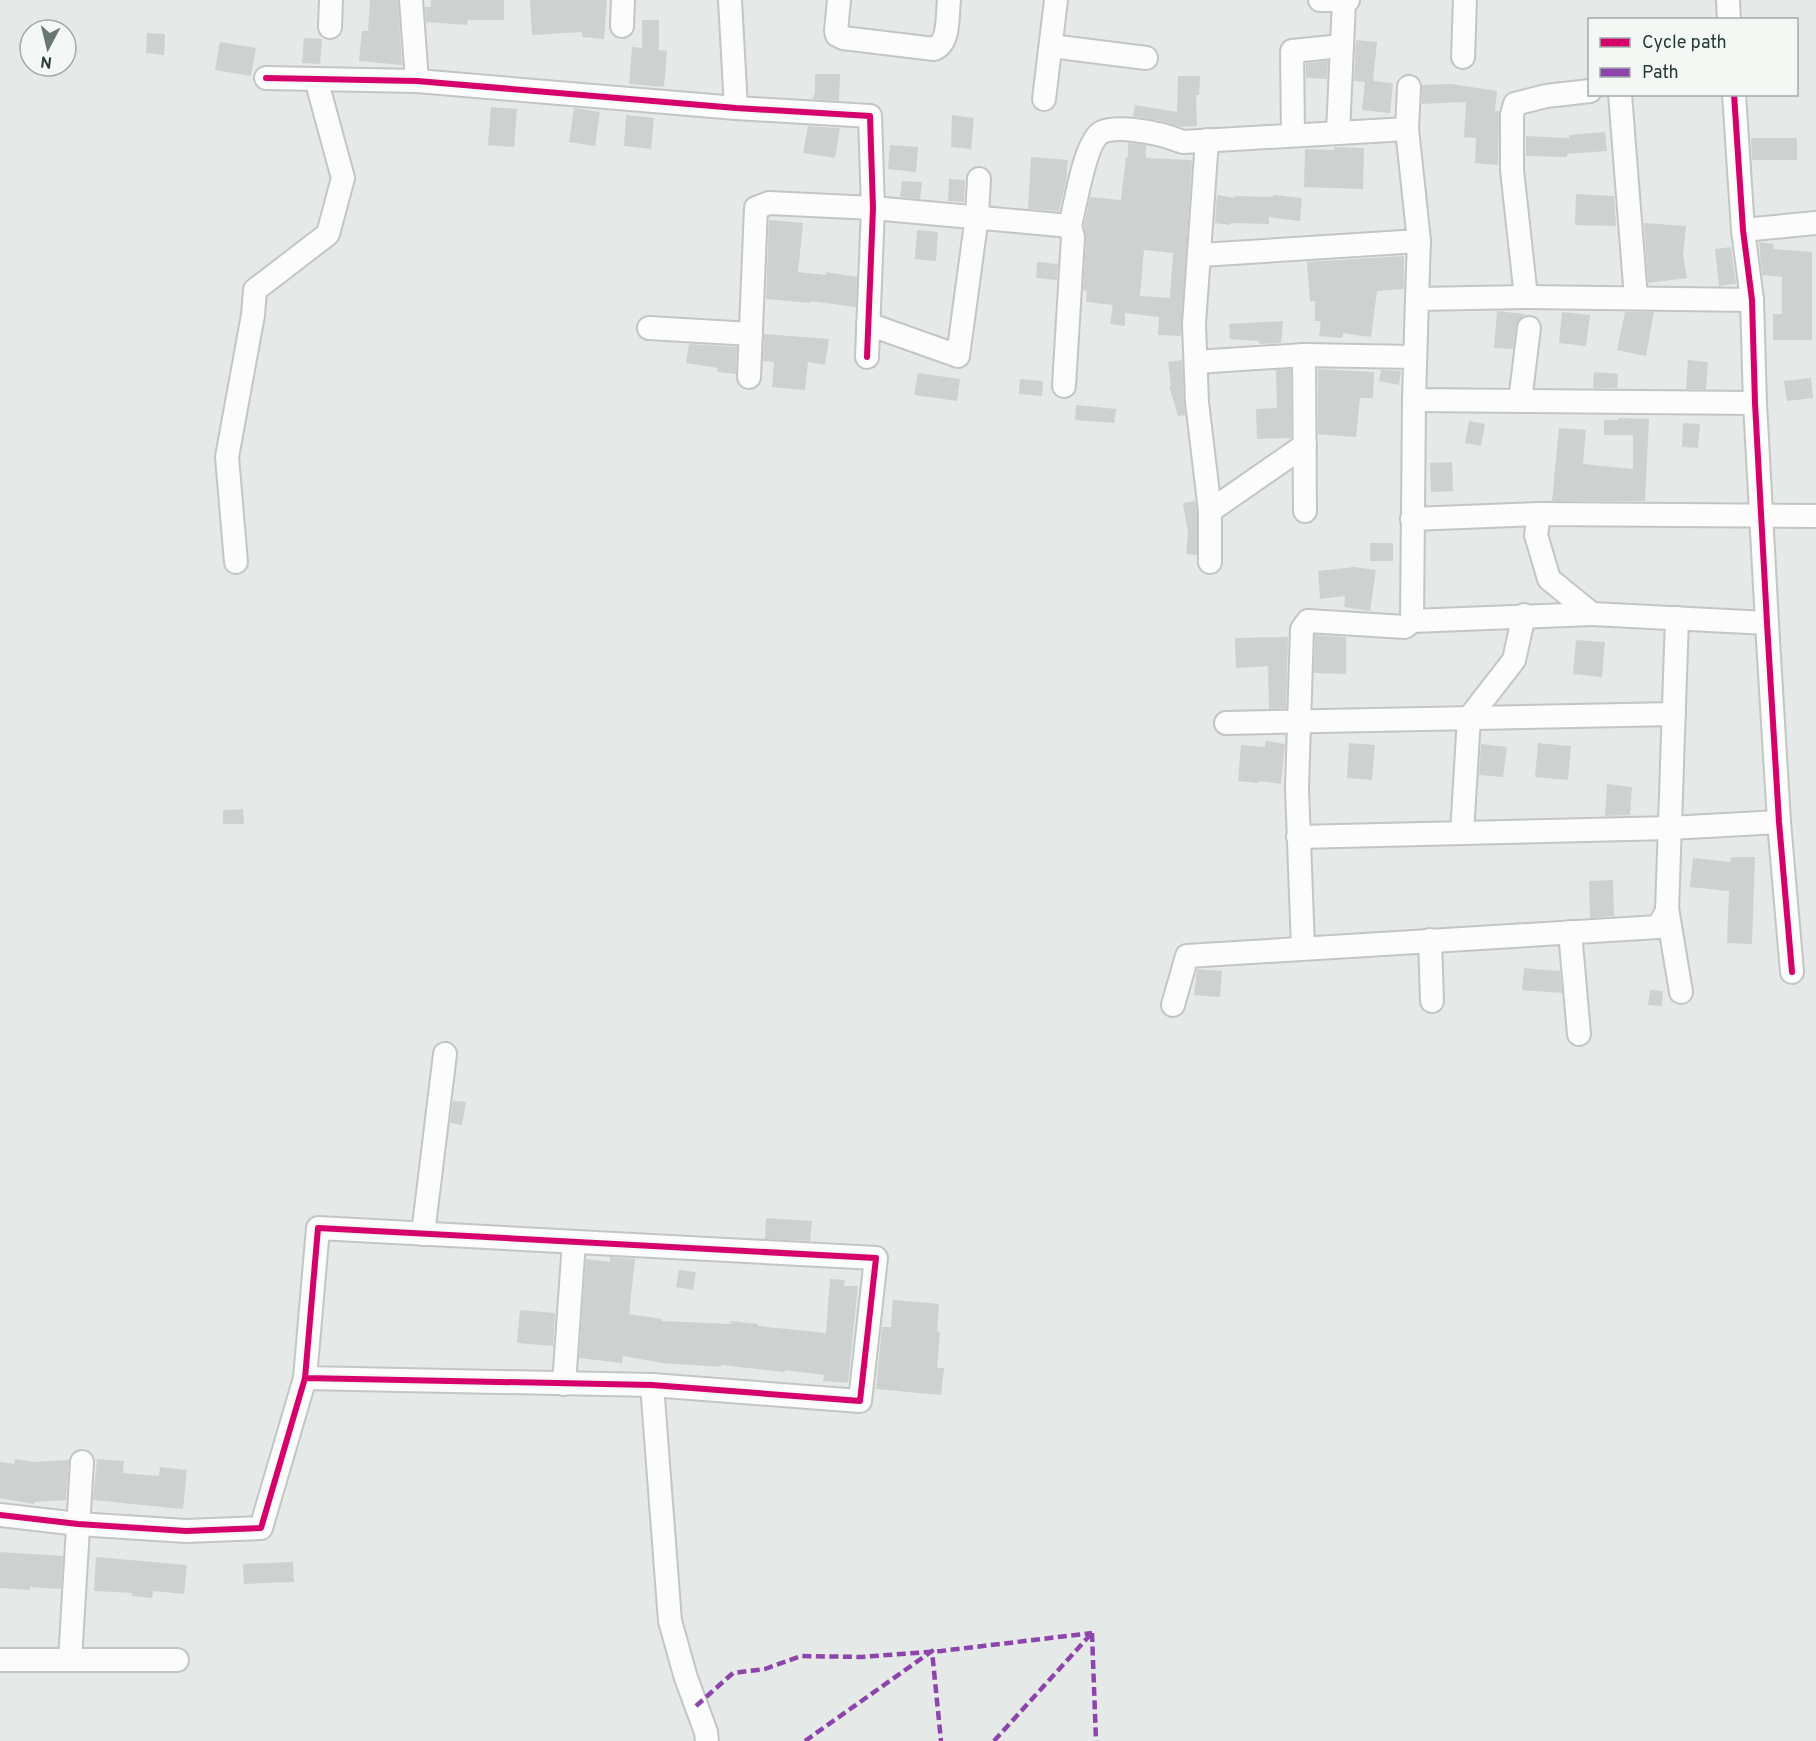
<svg xmlns="http://www.w3.org/2000/svg" width="1816" height="1741" viewBox="0 0 1816 1741" font-family="Overpass,sans-serif">
  <style>
    .building { fill: #cdd2d0; fill-rule: evenodd }
    .lines { fill: none; stroke-linecap: round; stroke-linejoin: round }
    .minor-casing { stroke: #c2c6c4; stroke-width: 26 }
    .minor { stroke: #fbfcfb; stroke-width: 22 }
    .quiet { stroke: #8e44ad; stroke-width: 4.5; stroke-dasharray: 9 4.5; stroke-linecap: butt }
    .cycleway-casing { stroke: #f3f8f5; stroke-width: 10 }
    .cycleway { stroke: #d6006c; stroke-width: 6 }
  </style>
  <rect width="100%" height="100%" fill="#e5e9e7"/>
  <g class="building">
    <polygon points="370,0 398,0 402,65 359,61 362,31 368,31"/>
    <polygon points="431,0 504,0 504,20 468,20 467,25 426,22 425,7 431,7"/>
    <polygon points="530,0 607,0 604,39 582,37 582,32 532,35"/>
    <polygon points="642,20 659,20 659,50 667,51 664,87 629,84 632,47 642,48"/>
    <polygon points="147,33 165,34 164,55 146,53"/>
    <polygon points="304,38 322,39 320,64 302,63"/>
    <polygon points="1356,40 1377,42 1373,81 1393,83 1390,113 1362,110 1365,82 1354,81"/>
    <polygon points="220,42 256,48 251,76 215,70"/>
    <polygon points="1328,61 1327,79 1306,78 1306,63"/>
    <polygon points="815,74 840,74 839,101 812,99 815,93"/>
    <polygon points="1178,76 1200,76 1199,95 1196,95 1197,126 1182,127 1162,121 1133,116 1135,105 1177,112"/>
    <polygon points="1451,84 1497,91 1495,111 1499,111 1498,165 1475,163 1476,138 1464,137 1466,102 1422,104 1422,85"/>
    <polygon points="491,107 517,109 514,147 488,145"/>
    <polygon points="574,108 600,112 595,146 569,142"/>
    <polygon points="626,115 654,118 651,149 624,146"/>
    <polygon points="952,115 974,118 971,149 951,147"/>
    <polygon points="808,126 840,128 835,158 803,153"/>
    <polygon points="1605,132 1607,151 1567,154 1567,157 1526,156 1526,136 1569,138 1569,135"/>
    <polygon points="1751,138 1797,138 1797,160 1752,160"/>
    <path d="M1128,143L1146,145V158L1192,160L1181,336L1158,335L1159,317L1125,313V326L1110,324L1113,305L1086,302L1087,291L1083,290L1086,238L1084,226L1090,197L1121,200L1126,157H1128ZM1144,250L1173,253L1170,298L1140,296Z"/>
    <polygon points="890,145 918,147 916,172 888,169"/>
    <polygon points="1334,147 1364,148 1363,189 1304,187 1305,149 1334,150"/>
    <polygon points="1031,157 1068,160 1066,181 1059,211 1028,209"/>
    <polygon points="949,179 965,180 964,202 948,201"/>
    <polygon points="902,181 922,182 920,199 900,197"/>
    <polygon points="1576,194 1614,196 1616,226 1575,225"/>
    <polygon points="1217,195 1235,198 1235,196 1273,197 1273,195 1302,198 1300,221 1269,217 1269,224 1231,223 1230,225 1215,223"/>
    <polygon points="769,220 803,223 798,272 826,275 826,272 857,277 856,307 810,301 810,303 766,299"/>
    <polygon points="1644,223 1686,226 1683,255 1687,278 1648,283"/>
    <polygon points="917,230 938,232 936,261 915,259"/>
    <polygon points="1759,242 1774,244 1773,249 1812,252 1812,340 1773,340 1773,314 1782,314 1782,277 1762,275"/>
    <polygon points="1731,247 1736,284 1719,286 1715,249"/>
    <polygon points="1404,256 1404,289 1377,291 1371,337 1343,333 1342,338 1319,336 1321,321 1315,321 1315,301 1310,301 1307,262"/>
    <polygon points="1037,262 1058,264 1057,280 1036,278"/>
    <polygon points="1497,311 1525,314 1516,326 1513,349 1494,348"/>
    <polygon points="1562,312 1590,315 1586,346 1559,343"/>
    <polygon points="1625,312 1654,312 1646,356 1617,350"/>
    <polygon points="1283,321 1281,343 1259,344 1259,341 1230,339 1229,324"/>
    <polygon points="764,334 829,339 825,365 808,362 805,390 772,387 774,362 763,361"/>
    <polygon points="689,344 737,347 736,374 717,372 718,368 686,363"/>
    <polygon points="1182,360 1185,415 1178,416 1169,386 1171,386 1168,362"/>
    <polygon points="1688,360 1708,362 1706,389 1686,389"/>
    <polygon points="1291,369 1291,438 1257,439 1256,409 1277,408 1276,370"/>
    <polygon points="1318,369 1374,372 1373,398 1360,398 1356,437 1318,434"/>
    <polygon points="1381,370 1401,371 1399,385 1379,381"/>
    <polygon points="1594,372 1618,374 1617,388 1593,388"/>
    <polygon points="918,373 960,379 957,401 914,395"/>
    <polygon points="1811,378 1813,398 1787,401 1784,381"/>
    <polygon points="1020,379 1043,381 1042,396 1019,394"/>
    <polygon points="1076,405 1116,409 1114,423 1075,420"/>
    <polygon points="1618,418 1649,419 1645,501 1552,501 1559,428 1586,430 1583,464 1633,469 1633,435 1604,435 1604,420 1618,420"/>
    <polygon points="1469,421 1485,424 1481,446 1465,443"/>
    <polygon points="1683,423 1700,424 1698,448 1682,447"/>
    <polygon points="1452,462 1453,491 1431,492 1430,463"/>
    <polygon points="1195,501 1197,512 1197,555 1186,554 1188,533 1183,503"/>
    <rect x="1370" y="543" width="23" height="18"/>
    <polygon points="1354,567 1376,570 1370,611 1344,607 1345,596 1320,599 1318,571"/>
    <polygon points="1315,635 1346,637 1346,674 1314,673"/>
    <polygon points="1288,637 1286,708 1269,709 1268,666 1236,668 1235,638"/>
    <polygon points="1576,640 1605,642 1602,677 1573,674"/>
    <polygon points="1266,741 1285,744 1281,784 1259,781 1258,783 1238,781 1241,745 1265,747"/>
    <polygon points="1349,743 1375,745 1372,780 1347,778"/>
    <polygon points="1538,743 1571,746 1568,780 1535,777"/>
    <polygon points="1481,744 1507,747 1503,777 1479,775"/>
    <polygon points="1607,784 1632,787 1630,815 1605,816"/>
    <polygon points="243,809 244,824 223,824 223,810"/>
    <polygon points="1731,857 1755,857 1752,944 1727,943 1729,891 1690,887 1693,858 1730,862"/>
    <polygon points="1613,880 1614,916 1590,918 1589,881"/>
    <polygon points="1524,968 1560,971 1562,993 1522,990"/>
    <polygon points="1197,969 1222,971 1220,997 1194,995"/>
    <polygon points="1650,990 1663,991 1662,1006 1648,1005"/>
    <polygon points="453,1101 466,1102 462,1125 450,1123"/>
    <polygon points="766,1218 812,1221 810,1241 765,1239"/>
    <polygon points="610,1257 635,1259 629,1314 662,1319 662,1321 731,1324 731,1321 758,1324 758,1326 826,1333 830,1279 845,1280 844,1286 858,1286 848,1383 823,1381 824,1375 785,1370 785,1372 721,1365 721,1367 662,1363 623,1356 622,1363 579,1358 586,1259 610,1262"/>
    <polygon points="679,1270 696,1272 693,1290 676,1287"/>
    <polygon points="893,1300 939,1304 937,1331 940,1332 937,1368 944,1368 941,1395 876,1389 882,1327 891,1327"/>
    <polygon points="520,1310 555,1313 553,1346 517,1343"/>
    <polygon points="15,1459 34,1462 69,1460 66,1500 34,1502 34,1504 0,1498 0,1462 14,1464"/>
    <polygon points="97,1459 124,1461 123,1473 159,1476 160,1467 187,1470 183,1509 93,1500"/>
    <polygon points="0,1552 63,1556 61,1589 30,1587 30,1590 0,1588"/>
    <polygon points="96,1557 187,1565 184,1594 153,1591 152,1598 132,1596 132,1593 94,1591"/>
    <polygon points="293,1562 294,1582 244,1584 243,1564"/>
  </g>
  <g class="lines">
    <defs>
      <g id="minor">
        <polyline points="411,0 417,81"/>
        <polyline points="730,0 736,108"/>
        <path d="M839,0L836,31L837,35L843,38L934,49C950,43 947,16 949,0"/>
        <polyline points="1320,0 1348,0"/>
        <polyline points="1728,0 1729,20"/>
        <polyline points="622,26 623,0"/>
        <polyline points="330,27 331,0"/>
        <polyline points="1051,46 1146,58"/>
        <polyline points="1463,57 1465,0"/>
        <polyline points="266,78 417,81 736,108 870,116 873,208 867,357"/>
        <polyline points="1620,94 1636,298"/>
        <polyline points="1734,94 1743,230 1752,300 1755,403 1767,623 1779,822 1792,972"/>
        <polyline points="1044,99 1056,0"/>
        <polyline points="1407,129 1409,87"/>
        <polyline points="1338,133 1344,1"/>
        <polyline points="1293,135 1292,51 1342,46"/>
        <polyline points="1207,140 1194,324 1197,402 1210,511 1210,562"/>
        <polyline points="1743,230 1816,223"/>
        <polyline points="1201,255 1419,241"/>
        <polyline points="1526,297 1512,170 1512,115 1515,104 1546,96 1590,91"/>
        <polyline points="1752,300 1526,297 1417,299 1414,400 1755,403"/>
        <polyline points="868,324 958,356 977,216 979,179"/>
        <polyline points="649,328 751,334"/>
        <polyline points="1304,355 1305,511"/>
        <polyline points="1196,362 1304,355 1414,357"/>
        <polyline points="749,377 756,208 769,203 873,208 1070,226"/>
        <path d="M1064,386L1073,237L1070,226C1075,207 1085,140 1102,132C1111,128 1125,129 1134,130C1152,132 1166,135 1183,142L1407,129L1419,241L1417,299"/>
        <polyline points="1520,401 1529,328"/>
        <polyline points="1210,511 1305,445"/>
        <polyline points="1539,514 1536,535 1549,579 1592,614 1767,623"/>
        <polyline points="1412,519 1539,514 1816,516"/>
        <polyline points="236,562 227,457 253,315 255,290 328,234 343,178 316,79"/>
        <polyline points="1412,621 1592,614"/>
        <polyline points="1226,723 1674,714"/>
        <polyline points="1462,833 1469,718 1514,660 1524,615"/>
        <polyline points="1298,837 1670,828 1779,822"/>
        <polyline points="1667,908 1681,992"/>
        <polyline points="1570,932 1579,1034"/>
        <polyline points="1430,940 1432,1001"/>
        <polyline points="1303,948 1297,788 1302,629 1308,621 1405,627 1412,621 1414,400"/>
        <polyline points="1173,1005 1187,956 1658,927 1667,911 1677,618"/>
        <polyline points="423,1234 445,1054"/>
        <polyline points="564,1384 574,1242"/>
        <polyline points="652,1385 670,1621 686,1678 706,1732 707,1741"/>
        <polyline points="0,1515 78,1524 186,1531 261,1528 305,1378 318,1228 876,1258 860,1401 652,1385 305,1378"/>
        <polyline points="0,1660 177,1660"/>
        <polyline points="70,1660 82,1462"/>
      </g>
    </defs>
    <use href="#minor" class="minor-casing"/>
    <use href="#minor" class="minor"/>
    <g class="quiet">
      <polyline points="1092,1633 1096,1741"/>
      <polyline points="696,1706 733,1673 765,1669 801,1656 861,1657 941,1651 1092,1633"/>
      <polyline points="805,1741 932,1651 941,1741"/>
      <polyline points="994,1741 1092,1633"/>
    </g>
    <defs>
      <g id="cycleway">
        <polyline points="266,78 417,81 736,108 870,116 873,208 867,357"/>
        <polyline points="1734,94 1743,230 1752,300 1755,403 1767,623 1779,822 1792,972"/>
        <polyline points="0,1515 78,1524 186,1531 261,1528 305,1378 318,1228 876,1258 860,1401 652,1385 305,1378"/>
      </g>
    </defs>
    <use href="#cycleway" class="cycleway-casing"/>
    <use href="#cycleway" class="cycleway"/>
  </g>
  <rect x="1588" y="18" width="210" height="78" fill="#f3f8f5" stroke="#a0aca8" stroke-width="1.5"/>
  <rect x="1600" y="38" width="30" height="9" fill="#d6006c" stroke="#a0aca8" stroke-width="1.5"/>
  <text x="1642" y="48" font-size="18" fill="#243a34">Cycle path</text>
  <rect x="1600" y="68" width="30" height="9" fill="#8e44ad" stroke="#a0aca8" stroke-width="1.5"/>
  <text x="1642" y="78" font-size="18" fill="#243a34">Path</text>
  <g transform="translate(48 48) rotate(187)"><circle r="28" fill="#f3f8f5" stroke="#a0aca8" stroke-width="1.5"/>
  <path d="M0-4.5L10 22L0 15L-10 22Z" fill="#687773"/>
  <text y="-9" font-size="16" font-weight="bold" text-anchor="middle" fill="#243a34">N</text>
  </g>
</svg>
